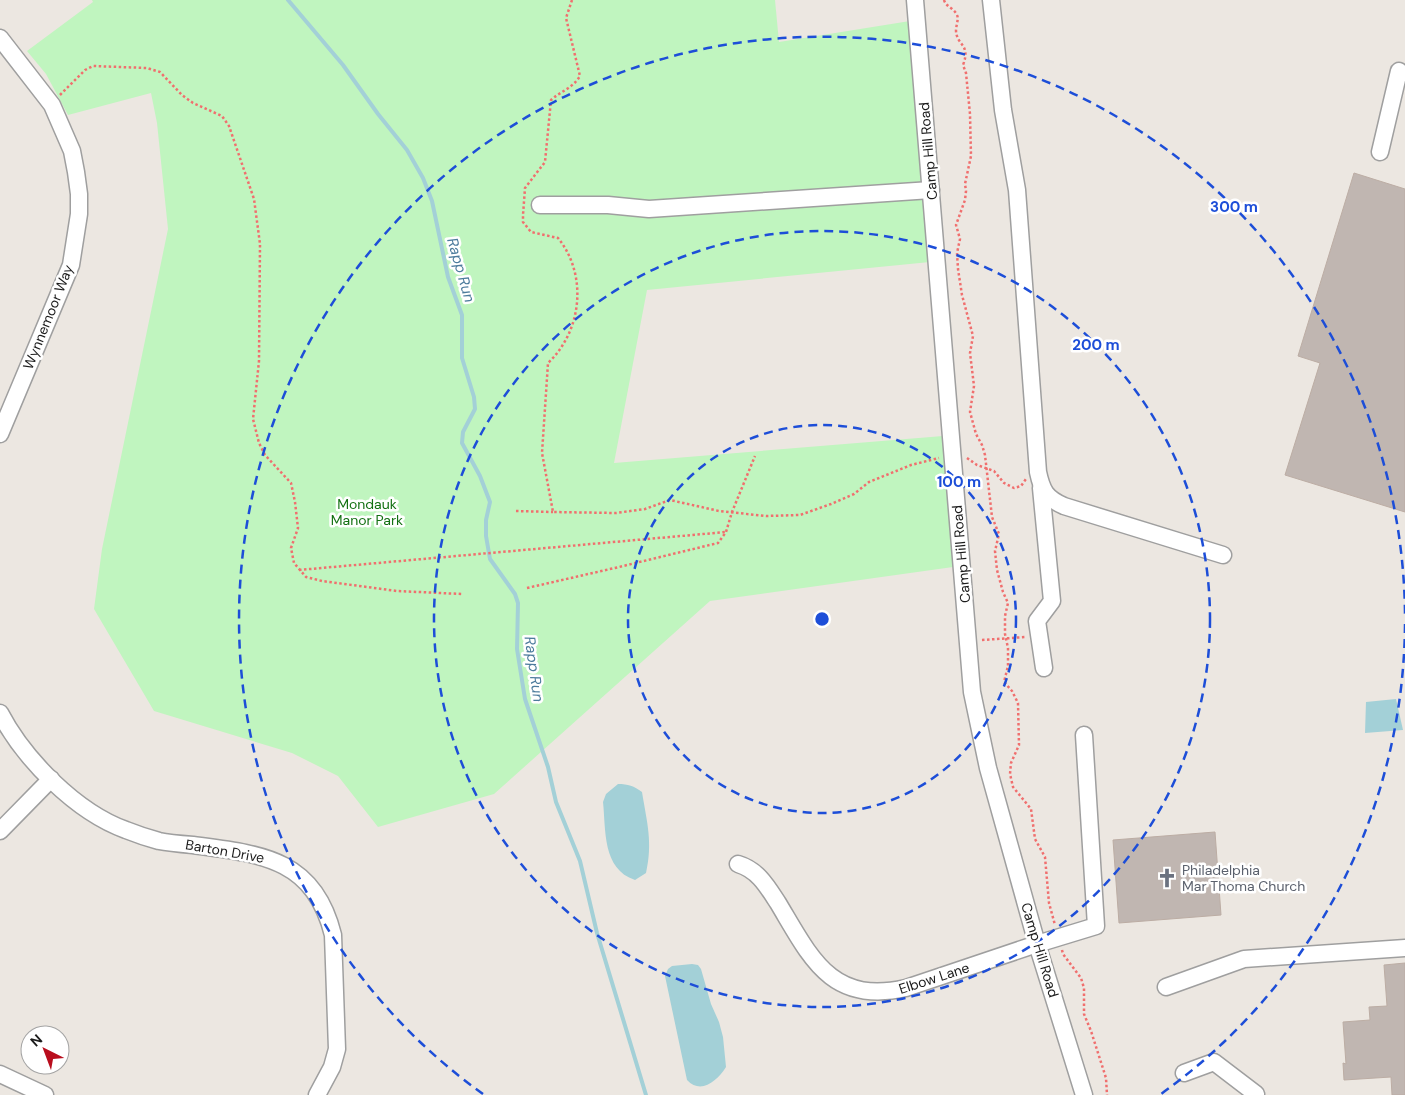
<svg xmlns="http://www.w3.org/2000/svg" width="1405" height="1095" viewBox="0 0 1405 1095" font-family="'DM Sans',sans-serif">
  <style>
    .park { fill: #c0f5bf }
    .water { fill: #a3d0d7 }
    .lines { fill: none; stroke-linecap: round; stroke-linejoin: round }
    .stream { stroke: #a3d0d7; stroke-width: 4 }
    .building { fill: #c0b6b1; stroke: #bcada4 }
    .minor-casing { stroke: #9f9f9f; stroke-width: 19 }
    .path { stroke: #f06f6e; stroke-width: 2.5; stroke-dasharray: 2.5 2.5; stroke-linecap: butt }
    .minor { stroke: #fff; stroke-width: 16 }
    .ring { fill: none; stroke: #1d4ed8; stroke-width: 2.5; stroke-dasharray: 9 6 }
    .labels { text-anchor: middle; stroke-width: 5; stroke-linejoin: round; paint-order: stroke }
    .street-label { font-size: 14px; fill: #1b1b1b; stroke: #fff }
    .park-label { font-size: 14px; fill: #137012; stroke: #fff }
    .worship-label { font-size: 14px; fill: #5b616d; stroke: #fff; text-anchor: start }
    .water-label { font-size: 15px; font-style: italic; fill: #4c7b9c; stroke: #fff }
    .centre { fill: #1d4ed8; stroke: #fff; stroke-width: 2.5 }
    .ring-label { font-size: 15px; text-anchor: middle; font-weight: bold; fill: #1d4ed8; stroke: #fff; stroke-width: 5; stroke-linejoin: round; paint-order: stroke }
  </style>
  <rect width="100%" height="100%" fill="#ece7e1"/>
  <polygon class="park" points="92,0 775,0 779,42 910,21 930,262 647,290 614,463 943,436 953,567 710,601 494,794 378,827 338,776 292,753 154,711 94,609 102,549 168,229 157,123 151,93 68,115 46,74 27,51 93,2"/>
  <g class="water">
    <polygon points="1396,699 1403,730 1365,733 1366,702"/>
    <path d="M618,784C628,784 634,786 642,792C647,823 653,842 646,873L635,880C602,869 606,830 603,802L606,794Z"/>
    <path d="M692,964L698,965L701,969L711,1004L719,1022L723,1037L726,1067C717,1081 701,1095 687,1080L665,976L668,969L672,966Z"/>
  </g>
  <g class="lines">
    <polyline class="stream" points="288,0 343,65 378,114 407,150 423,178 432,201 448,277 462,315 462,358 474,397 475,409 463,432 462,443 480,476 490,502 486,520 486,536 490,559 515,594 518,603 517,649 525,699 548,767 556,802 580,861 597,933 646,1095"/>
  </g>
  <g class="building">
    <polygon points="1354,173 1405,189 1405,512 1285,475 1320,363 1298,356"/>
    <polygon points="1215,832 1221,915 1119,923 1113,840"/>
    <polygon points="1405,963 1405,1095 1392,1095 1391,1077 1344,1080 1343,1063 1346,1064 1343,1022 1370,1020 1369,1007 1387,1006 1384,965"/>
  </g>
  <g class="lines">
    <defs>
      <g id="minor">
        <polyline points="915,0 972,692 988,768 1037,944 1084,1095"/>
        <path d="M991,0L1003,110L1017,190L1038,472C1042,491 1046,498 1064,506L1223,555"/>
        <polyline points="0,38 52,105 72,151 76,172 79,194 79,214 71,265 0,434"/>
        <polyline points="1380,152 1399,71"/>
        <polyline points="540,205 608,205 649,209 931,190"/>
        <polyline points="1041,488 1052,601 1037,621 1044,668"/>
        <path d="M0,713C24,759 76,812 126,830C136,834 148,838 159,841C169,843 181,844 193,845C261,854 314,858 333,935L337,1049L332,1067L317,1095"/>
        <polyline points="0,831 51,779"/>
        <path d="M738,864C758,870 767,886 778,903C811,958 831,1005 906,988L1037,944L1096,926L1084,735"/>
        <polyline points="1166,987 1244,959 1405,948"/>
        <polyline points="1184,1073 1214,1062 1256,1094"/>
        <polyline points="0,1074 45,1095"/>
      </g>
    </defs>
    <use href="#minor" class="minor-casing"/>
    <g class="path">
      <path d="M572,0L566,18L580,76C573,88 561,91 551,100L545,162L525,188L523,215V222L531,232L558,238C588,275 582,331 548,363L542,453L553,512L616,513L645,509L670,500L719,511L766,516L800,515L831,504L854,494L869,482L911,465L939,458"/>
      <path d="M944,0C946,7 954,8 957,15C959,19 956,25 956,31C957,46 971,44 963,65L966,73L970,114L971,156L965,184L966,191L965,200L956,225L960,239L957,253L958,269L962,295L973,336L970,353L974,386L970,412L976,434L982,445L985,455L992,517L999,534L995,551L997,570L1003,592L1008,603L1005,616V634L1008,648V666L1004,682L1012,691L1018,703L1019,745L1011,763L1010,774L1013,787L1031,809L1035,839L1045,857L1049,903L1055,925"/>
      <polyline points="60,95 85,70 93,66 147,68 160,72 182,95 193,103 222,116 229,126 254,199 260,244 259,361 253,419 259,443 265,455 291,483 295,502 298,528 291,548 294,563 306,577 322,581 397,591 462,594"/>
      <polyline points="967,458 977,465 994,471 1004,483 1014,488 1021,486 1026,479"/>
      <polyline points="516,511 553,512"/>
      <polyline points="299,570 726,532"/>
      <polyline points="527,588 619,567 718,543 726,532 732,512 755,456"/>
      <polyline points="982,640 1026,637"/>
      <polyline points="1062,950 1063,954 1081,978 1084,988 1084,1014 1091,1031 1106,1078 1107,1095"/>
    </g>
    <use href="#minor" class="minor"/>
  </g>
  <g class="ring">
    <circle cx="822" cy="619" r="194"/>
    <circle cx="822" cy="619" r="388"/>
    <path d="M1405 624A583 583 0 0 1 1161 1094M483 1094A583 583 0 1 1 1405 614"/>
  </g>
  <defs>
    <symbol id="church-bare" viewBox="-9 -9 18 18"><path d="M-1.2-6h2.4v3.5h3.3v2.4h-3.3V6h-2.4V-.1h-3.3v-2.4h3.3Z" fill="#6b7280" stroke="#fff" stroke-width="2.5" paint-order="stroke"/></symbol>
  </defs>
  <g fill-rule="evenodd">
    <use href="#church-bare" x="1153" y="864" width="28" height="28"/>
  </g>
  <g class="labels">
    <g class="street-label">
      <text transform="translate(928 151) rotate(-95)" y="5">Camp Hill Road</text>
      <text transform="translate(48 317) rotate(-68)" y="5">Wynnemoor Way</text>
      <text transform="translate(961 554) rotate(-95)" y="5">Camp Hill Road</text>
      <text transform="translate(225 851) rotate(10)" y="5">Barton Drive</text>
      <text transform="translate(1040 950) rotate(73)" y="5">Camp Hill Road</text>
      <text transform="translate(934 978) rotate(-18)" y="5">Elbow Lane</text>
    </g>
    <g class="park-label">
      <text x="367" y="509">Mondauk<tspan x="367" dy="16">Manor Park</tspan></text>
    </g>
    <g class="worship-label">
      <text x="1182" y="875">Philadelphia<tspan x="1182" dy="16">Mar Thoma Church</tspan></text>
    </g>
    <g class="water-label">
      <text transform="translate(461 270) rotate(74)" y="5">Rapp Run</text>
      <text transform="translate(534 669) rotate(82)" y="5">Rapp Run</text>
    </g>
  </g>
  <circle cx="822" cy="619" r="8" class="centre"/>
  <g class="ring-label">
    <text x="1234" y="212">300 m</text>
    <text x="1096" y="350">200 m</text>
    <text x="959" y="487">100 m</text>
  </g>
  <g transform="translate(45 1050) rotate(318)"><circle r="24" fill="#ffffff" stroke="#a4a4a4"/>
  <path d="M0-4L9 19L0 12L-9 19Z" fill="#b90d1d"/>
  <text y="-8" font-size="14" font-weight="bold" text-anchor="middle" fill="#1b1b1b">N</text>
  </g>
</svg>
